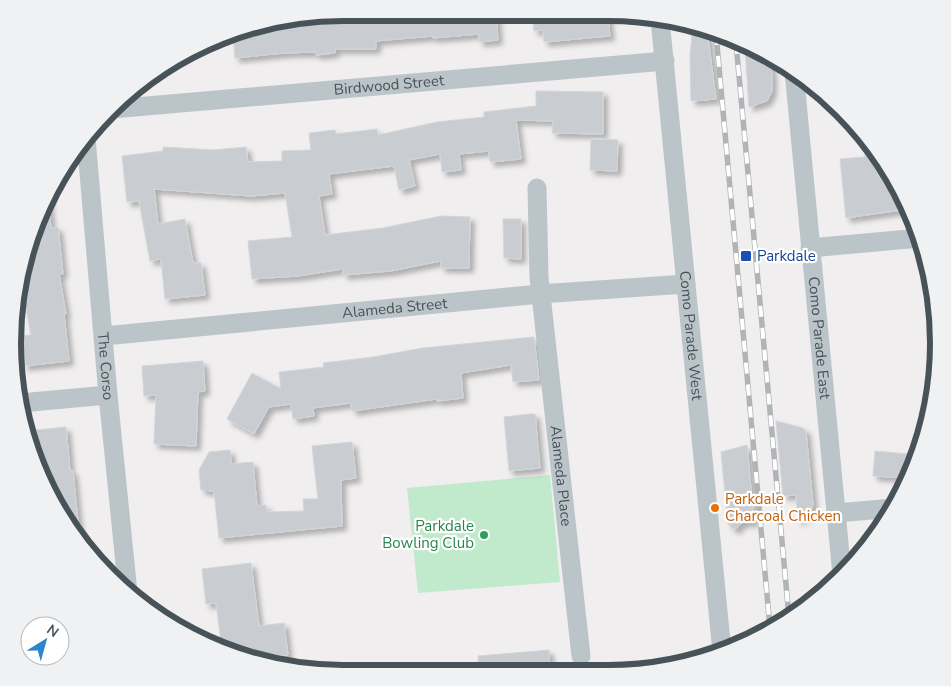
<svg xmlns="http://www.w3.org/2000/svg" width="951" height="686" viewBox="0 0 951 686" font-family="'Nunito Sans',sans-serif">
  <style>
    .green { fill: #c1e9cc }
    .building { fill: #c9ccd0; stroke: #d2d5d9; filter: url(#shadow) }
    .lines { fill: none; stroke-linecap: round; stroke-linejoin: round }
    .minor { stroke: #bbc4c9; stroke-width: 19 }
    .rail-casing { stroke: #b1b4b7; stroke-width: 5.5 }
    .rail { stroke: #fff; stroke-width: 4; stroke-dasharray: 11; stroke-linecap: butt }
    .transit-dot { fill: #1a4fb4; stroke: #fff; stroke-width: 2 }
    .food-dot { fill: #e8710a; stroke: #fff; stroke-width: 2 }
    .leisure-dot { fill: #2e9e5b; stroke: #fff; stroke-width: 2 }
    .labels { text-anchor: middle; stroke-width: 4.5; stroke-linejoin: round; paint-order: stroke }
    .street-label { font-size: 15px; fill: #485359; stroke: #fff }
    .transit-label { font-size: 15px; fill: #164399; stroke: #fff; text-anchor: start }
    .food-label { font-size: 15px; fill: #c56008; stroke: #fff; text-anchor: start }
    .leisure-label { font-size: 15px; fill: #27864d; stroke: #fff; text-anchor: end }
    .rim { fill: none; stroke: #485359; stroke-width: 6 }
  </style>
  <defs>
    <filter id="shadow"><feDropShadow dx="4.5" dy="4.5" stdDeviation="2.5" flood-color="#0004"/></filter>
  </defs>
  <rect width="100%" height="100%" fill="#f0eeee"/>
  <polygon class="green" points="550,475 560,582 418,593 407,488"/>
  <g class="building">
    <polygon points="343,12 496,12 498,40 479,42 479,34 433,38 433,36 376,41 376,49 335,49 335,53 316,55 315,52 284,53 235,58 233,35 257,24"/>
    <polygon points="532,12 607,12 610,36 544,42 543,30 534,31"/>
    <polygon points="693,24 707,30 716,99 691,101 690,56"/>
    <polygon points="745,47 770,58 772,75 772,91 767,101 749,107"/>
    <polygon points="536,91 603,92 603,134 552,133 553,121 516,120 521,159 490,162 489,151 459,154 461,170 442,172 440,154 409,160 415,186 399,190 394,166 329,174 332,194 319,196 325,235 383,228 441,216 470,217 469,268 441,268 441,261 391,271 343,275 343,269 298,276 252,279 248,241 292,237 285,193 251,196 154,189 158,224 185,219 193,263 201,263 205,295 165,299 161,259 150,261 139,201 127,202 122,156 163,151 163,147 214,150 246,147 248,162 282,161 282,151 311,150 309,133 335,130 336,134 377,129 378,135 437,122 484,117 484,112 536,106"/>
    <polygon points="864,136 870,142 904,197 909,209 846,218 840,159 865,157"/>
    <polygon points="591,139 618,140 617,171 590,170"/>
    <polygon points="48,195 51,228 58,227 63,274 59,274 66,314 64,314 69,361 24,366 21,336 31,335 20,276"/>
    <polygon points="503,219 521,219 521,259 504,258"/>
    <polygon points="534,337 539,380 513,382 511,365 461,373 463,398 437,401 437,399 352,411 351,403 313,408 314,416 293,419 291,404 269,407 254,434 227,419 252,373 281,389 279,372 324,367 323,363 373,357 423,348"/>
    <polygon points="203,361 205,391 198,392 196,446 154,444 156,395 144,396 142,366"/>
    <polygon points="530,414 535,414 540,468 509,471 504,417"/>
    <polygon points="776,421 803,428 806,432 813,505 810,513 798,521 796,495 783,496"/>
    <polygon points="66,427 70,471 73,471 80,543 38,469 27,431"/>
    <polygon points="352,442 356,478 341,480 342,526 219,538 214,491 201,490 199,470 209,452 230,450 231,464 253,462 257,506 266,505 267,512 304,511 303,499 318,499 312,446"/>
    <polygon points="747,445 754,522 743,522 735,530 728,524 721,452"/>
    <polygon points="875,451 918,455 908,478 873,476"/>
    <polygon points="251,563 259,626 284,623 288,655 251,659 237,656 222,649 216,603 206,604 202,569"/>
    <polygon points="549,650 550,671 479,672 478,656"/>
  </g>
  <g class="lines">
    <g class="minor">
      <path id="s1" d="M660,19L722,652"/>
      <path id="s2" d="M794,71L842,575"/>
      <path id="s3" d="M112,109L665,61"/>
      <path id="s4" d="M86,138L108,395L128,593"/>
      <path id="s5" d="M537,188L539,277L581,656"/>
      <polyline points="810,248 920,238"/>
      <path id="s6" d="M104,336L540,294L686,284"/>
      <polyline points="20,403 108,395"/>
      <polyline points="836,513 894,508"/>
    </g>
    <defs>
      <g id="rail">
        <polyline points="716,34 770,628"/>
        <polyline points="736,43 789,617"/>
      </g>
    </defs>
    <use href="#rail" class="rail-casing"/>
    <use href="#rail" class="rail"/>
  </g>
  <rect class="transit-dot" x="740" y="250" width="12" height="12" rx="2.5"/>
  <circle class="food-dot" cx="715" cy="508" r="5"/>
  <circle class="leisure-dot" cx="484" cy="535" r="5"/>
  <g class="labels">
    <g class="street-label">
      <text dy="5" stroke="none"><textPath href="#s3" startOffset="278">Birdwood Street</textPath></text>
      <text dy="5" stroke="none"><textPath href="#s6" startOffset="292">Alameda Street</textPath></text>
      <text dy="5" stroke="none"><textPath href="#s1" startOffset="318">Como Parade West</textPath></text>
      <text dy="5" stroke="none"><textPath href="#s2" startOffset="268">Como Parade East</textPath></text>
      <text dy="5" stroke="none"><textPath href="#s4" startOffset="229">The Corso</textPath></text>
      <text dy="5" stroke="none"><textPath href="#s5" startOffset="289">Alameda Place</textPath></text>
    </g>
    <g class="transit-label">
      <text x="757" y="261">Parkdale</text>
    </g>
    <g class="food-label">
      <text x="725" y="504">Parkdale<tspan x="725" dy="17">Charcoal Chicken</tspan></text>
    </g>
    <g class="leisure-label">
      <text x="474" y="531">Parkdale<tspan x="474" dy="17">Bowling Club</tspan></text>
    </g>
  </g>
  <path d="M0 0H951V686H0ZM343 21H608A322 322 0 0 1 930 343V343A322 322 0 0 1 608 665H343A322 322 0 0 1 21 343V343A322 322 0 0 1 343 21Z" fill="#f0f1f2" fill-rule="evenodd"/>
  <path class="rim" d="M343 21H608A322 322 0 0 1 930 343V343A322 322 0 0 1 608 665H343A322 322 0 0 1 21 343V343A322 322 0 0 1 343 21Z"/>
  <g transform="translate(45 641) rotate(37)"><circle r="24" fill="#ffffff" stroke="#b6babd"/>
  <path d="M0-4L9 19L0 12L-9 19Z" fill="#2d84cb"/>
  <text y="-8" font-size="14" font-weight="bold" text-anchor="middle" fill="#485359">N</text>
  </g>
</svg>
